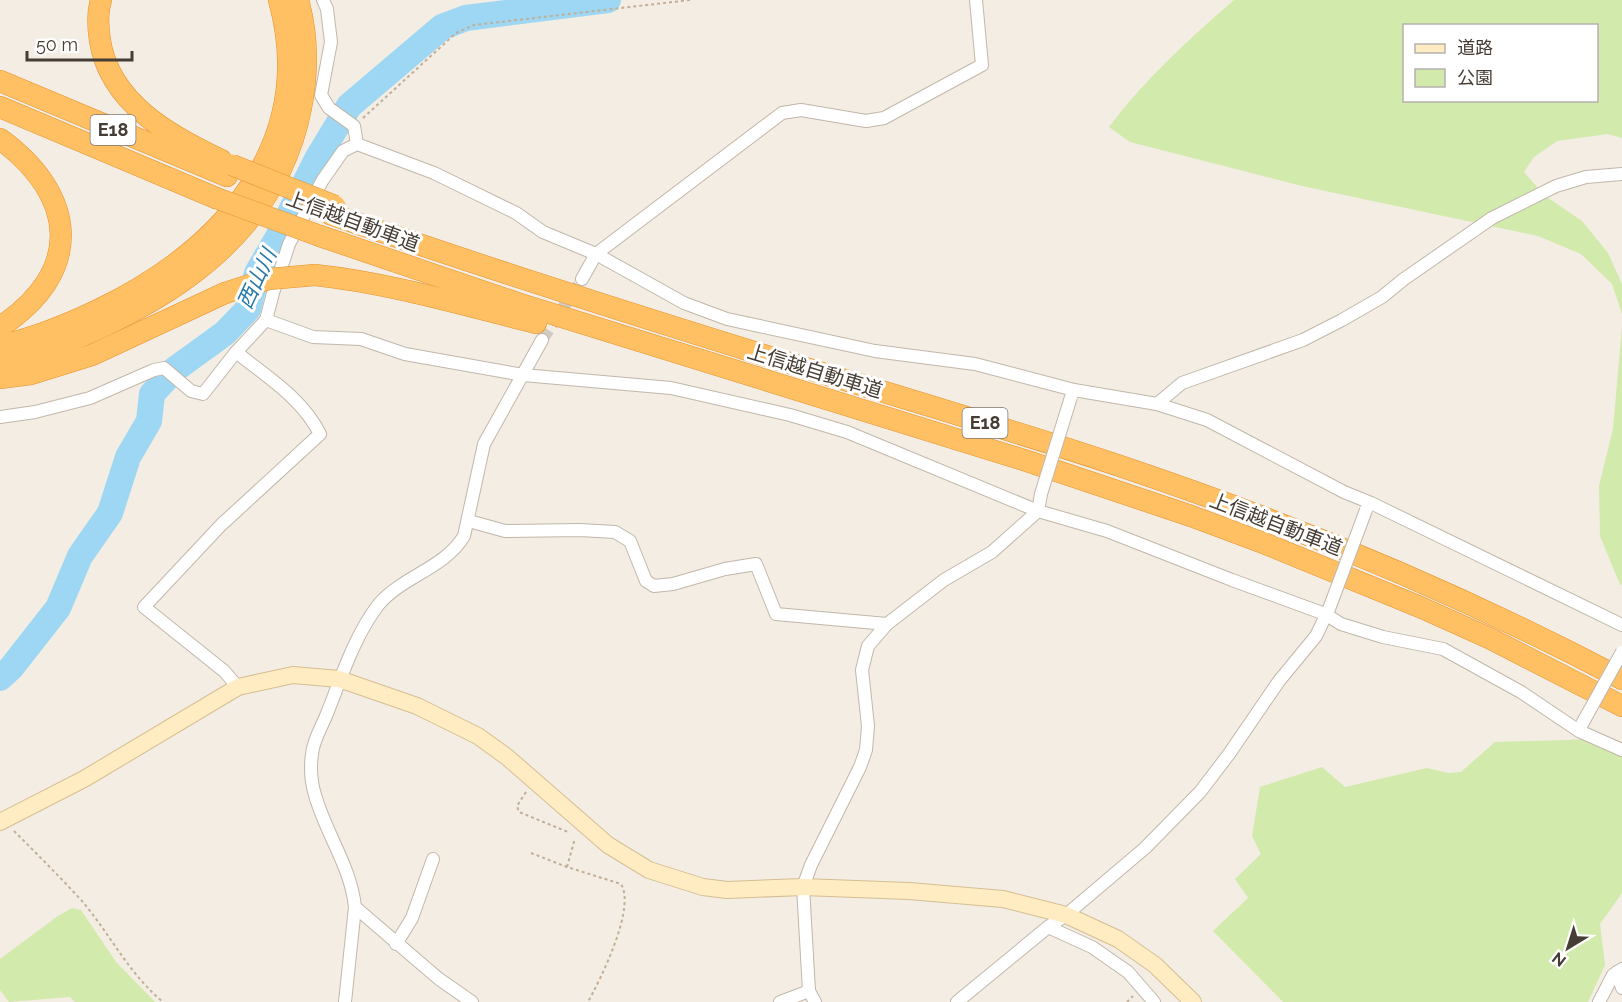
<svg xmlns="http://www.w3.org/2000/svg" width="1622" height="1002" viewBox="0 0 1622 1002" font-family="Raleway,'Noto Sans JP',sans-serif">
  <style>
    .green { fill: #d2eaab; fill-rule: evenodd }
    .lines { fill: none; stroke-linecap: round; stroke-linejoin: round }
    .river { stroke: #9dd7f3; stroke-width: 26 }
    .street-tunnel { stroke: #d0cac1; stroke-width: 12; stroke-dasharray: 12 6; stroke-linecap: butt }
    .street-casing { stroke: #c2b7aa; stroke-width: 14 }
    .secondary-casing { stroke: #d6be92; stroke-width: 18 }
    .highway-casing { stroke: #e4932d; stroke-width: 22 }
    .path { stroke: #c1af97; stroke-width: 2; stroke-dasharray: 3 3; stroke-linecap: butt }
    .street { stroke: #fff; stroke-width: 12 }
    .secondary { stroke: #ffecc2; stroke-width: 16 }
    .highway { stroke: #ffbf63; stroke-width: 21 }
    .street-bridge-casing { stroke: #c2b7aa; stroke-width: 14; stroke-linecap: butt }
    .highway-bridge-casing { stroke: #e4932d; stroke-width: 22; stroke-linecap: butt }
    .street-bridge { stroke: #fff; stroke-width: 12 }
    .highway-bridge { stroke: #ffbf63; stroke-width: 21 }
    .labels { text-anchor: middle; stroke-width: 6; stroke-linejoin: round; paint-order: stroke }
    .shield { fill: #fff; stroke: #7e7771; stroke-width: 1.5 }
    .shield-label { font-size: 18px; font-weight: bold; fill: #463d34 }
    .street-label { font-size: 20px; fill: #463d34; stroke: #fff }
    .water-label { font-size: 21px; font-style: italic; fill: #2779a6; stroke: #fff }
  </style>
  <rect width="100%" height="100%" fill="#f3ede4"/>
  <g class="green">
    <path d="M1234,0H1622V138L1608,134L1557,141L1534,157L1524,172L1544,195L1582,221L1608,253L1622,284V314L1612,284L1581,254L1538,236L1302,186L1130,142L1109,127C1145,79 1189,39 1234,0ZM1404,26H1596V100H1404Z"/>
    <polygon points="1622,327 1622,586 1619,582 1600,536 1599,486 1613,429"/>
    <polygon points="1596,739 1622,756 1622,893 1600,924 1605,965 1588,1002 1283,1002 1213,931 1248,898 1235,879 1261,854 1252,836 1260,787 1322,767 1345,787 1427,768 1448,773 1461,772 1495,742"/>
    <polygon points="72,908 81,910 116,962 155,1002 75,1002 70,997 9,1002 0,990 0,959 58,916"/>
  </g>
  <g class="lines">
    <polyline class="river" points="0,678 11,668 58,608 80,556 110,513 128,457 149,421 152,394 174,370 225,333 248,309 257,273 278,237 317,159 349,106 442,27 466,18 608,0"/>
    <polyline class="street-tunnel" points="542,340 582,279"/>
    <defs>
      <g id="street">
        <polyline points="323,0 327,9 331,42 321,95 329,108 354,126 357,144 434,173 516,213 543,232 596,254 684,303 727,319 875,351 975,364 1074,390 1157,404 1207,420 1344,492 1371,503 1622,625"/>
        <polyline points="582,279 596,254 782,113 801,110 866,121 884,118 982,65 976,0"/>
        <polyline points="266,320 273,293 289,244 322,181 343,151 357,144"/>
        <path d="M236,352C267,377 302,398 320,434L221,525L144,607L224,671L238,687"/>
        <polyline points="1157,404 1182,383 1303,340 1342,320 1382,297 1404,279 1492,218 1556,186 1586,177 1622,174"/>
        <polyline points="0,417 35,412 90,398 154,370 164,368 191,391 203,394 236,352 266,320 313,337 361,339 405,354 523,375 671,388 790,415 847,432 1038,511 1107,531 1232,580 1325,614 1341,624 1383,637 1443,649 1521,692 1579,731 1622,750"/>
        <polyline points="469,521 505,531 580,530 615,532 630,541 646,581 654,586 673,584 725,569 756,564 776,614 887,624"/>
        <polyline points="355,907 439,979 472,1002"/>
        <polyline points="1048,927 1092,947 1128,972 1154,1002"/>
        <polyline points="396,944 412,918 433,859"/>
        <polyline points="1617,972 1622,988"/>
        <path d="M345,1002L355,907C351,867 326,834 315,795C311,782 310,768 312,754C313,741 321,728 326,716C341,679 354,636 379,604C403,576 445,568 464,536L484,444L542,340"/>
        <polyline points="780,1002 809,991"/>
        <polyline points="815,1002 809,991 803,887 811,865 860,767 866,750 868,726 862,670 868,646 887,624 944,580 992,552 1038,511 1041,494"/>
        <polyline points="957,1002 1048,927 1066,915 1145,848 1200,792 1229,754 1279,681 1316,636 1329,609"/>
        <polyline points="1599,1002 1613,975 1622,969"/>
      </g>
      <polyline id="secondary" points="0,822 84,779 238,687 293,675 339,679 417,706 478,736 507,757 608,845 649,870 703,887 727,890 803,887 909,891 1003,899 1066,915 1118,939 1155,965 1193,1002"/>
      <g id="highway">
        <path d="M101,0C97,13 98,28 100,41C110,103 170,136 221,160"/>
        <polyline points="0,81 227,176"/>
        <polyline points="0,107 216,198"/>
        <path d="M0,139C78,196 84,272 0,327"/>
        <path d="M330,214C480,266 631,314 783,361C896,396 1009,429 1120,466C1293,524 1461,594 1622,679"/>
        <polyline points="320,236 520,304 1027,461 1191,516 1266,544 1420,607 1489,638 1622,706"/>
        <path d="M315,275C390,283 463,305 536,323"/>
        <path d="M0,346C34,338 67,325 98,310C221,251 319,145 279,0"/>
        <path d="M0,367C130,323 272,257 301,108C308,72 308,35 298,0"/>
        <polyline points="0,378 31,374 92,355 225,293"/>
      </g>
    </defs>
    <use href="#street" class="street-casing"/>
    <use href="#secondary" class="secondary-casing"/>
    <use href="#highway" class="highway-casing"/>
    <g class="path">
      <polyline points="363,118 456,33 474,25 690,0"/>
      <polyline points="526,792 517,806 519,812 568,832"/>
      <path d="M14,831C37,854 60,877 82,901C110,934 129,974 163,1002"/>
      <path d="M531,853L567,867L621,884C636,908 601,978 588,1002"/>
      <polyline points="567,867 575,838"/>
      <polyline points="1127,1002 1133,996"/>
    </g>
    <use href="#street" class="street"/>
    <use href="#secondary" class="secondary"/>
    <use href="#highway" class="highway"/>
    <defs>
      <g id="street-bridge">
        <polyline points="1041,494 1071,397"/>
        <polyline points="1329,609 1366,510"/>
        <polyline points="1582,724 1622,652"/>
      </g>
      <g id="highway-bridge">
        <polyline points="232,165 335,206"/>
        <polyline points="216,198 320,236"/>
        <polyline points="225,293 269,279 315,275"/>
      </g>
    </defs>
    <use href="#street-bridge" class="street-bridge-casing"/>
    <use href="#highway-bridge" class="highway-bridge-casing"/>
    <use href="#street-bridge" class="street-bridge"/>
    <use href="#highway-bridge" class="highway-bridge"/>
  </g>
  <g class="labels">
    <g class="shield">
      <rect x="90.5" y="115" width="45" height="30" rx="4.5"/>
      <rect x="962.5" y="408" width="45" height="30" rx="4.5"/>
    </g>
    <g class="shield-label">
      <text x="113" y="136">E18</text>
      <text x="985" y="429">E18</text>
    </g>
    <g class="street-label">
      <text transform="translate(353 221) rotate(20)" y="7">上信越自動車道</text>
      <text transform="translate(815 371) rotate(17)" y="7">上信越自動車道</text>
      <text transform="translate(1276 524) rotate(21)" y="7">上信越自動車道</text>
    </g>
    <g class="water-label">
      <text transform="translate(257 279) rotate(-65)" y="7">西山川</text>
    </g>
  </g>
  <rect x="1403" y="24" width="195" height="78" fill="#ffffff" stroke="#b5b1ae" stroke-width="1.5"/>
  <rect x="1415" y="44" width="30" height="9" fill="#ffecc2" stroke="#b5b1ae" stroke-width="1.5"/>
  <text x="1457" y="54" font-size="18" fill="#463d34">道路</text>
  <rect x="1415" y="69" width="30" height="18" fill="#d2eaab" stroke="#b5b1ae" stroke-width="1.5"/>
  <text x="1457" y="84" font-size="18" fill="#463d34">公園</text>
  <g transform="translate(1568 948) rotate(218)" stroke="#ffffff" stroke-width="4.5" paint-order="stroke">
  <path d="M0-4.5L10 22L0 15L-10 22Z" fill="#463d34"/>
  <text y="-9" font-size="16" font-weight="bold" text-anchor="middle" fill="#463d34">N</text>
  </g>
  <path d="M27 51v9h105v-9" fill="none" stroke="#463d34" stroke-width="3"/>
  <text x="36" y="51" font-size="18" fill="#463d34" stroke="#ffffff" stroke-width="4.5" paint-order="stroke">50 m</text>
</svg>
